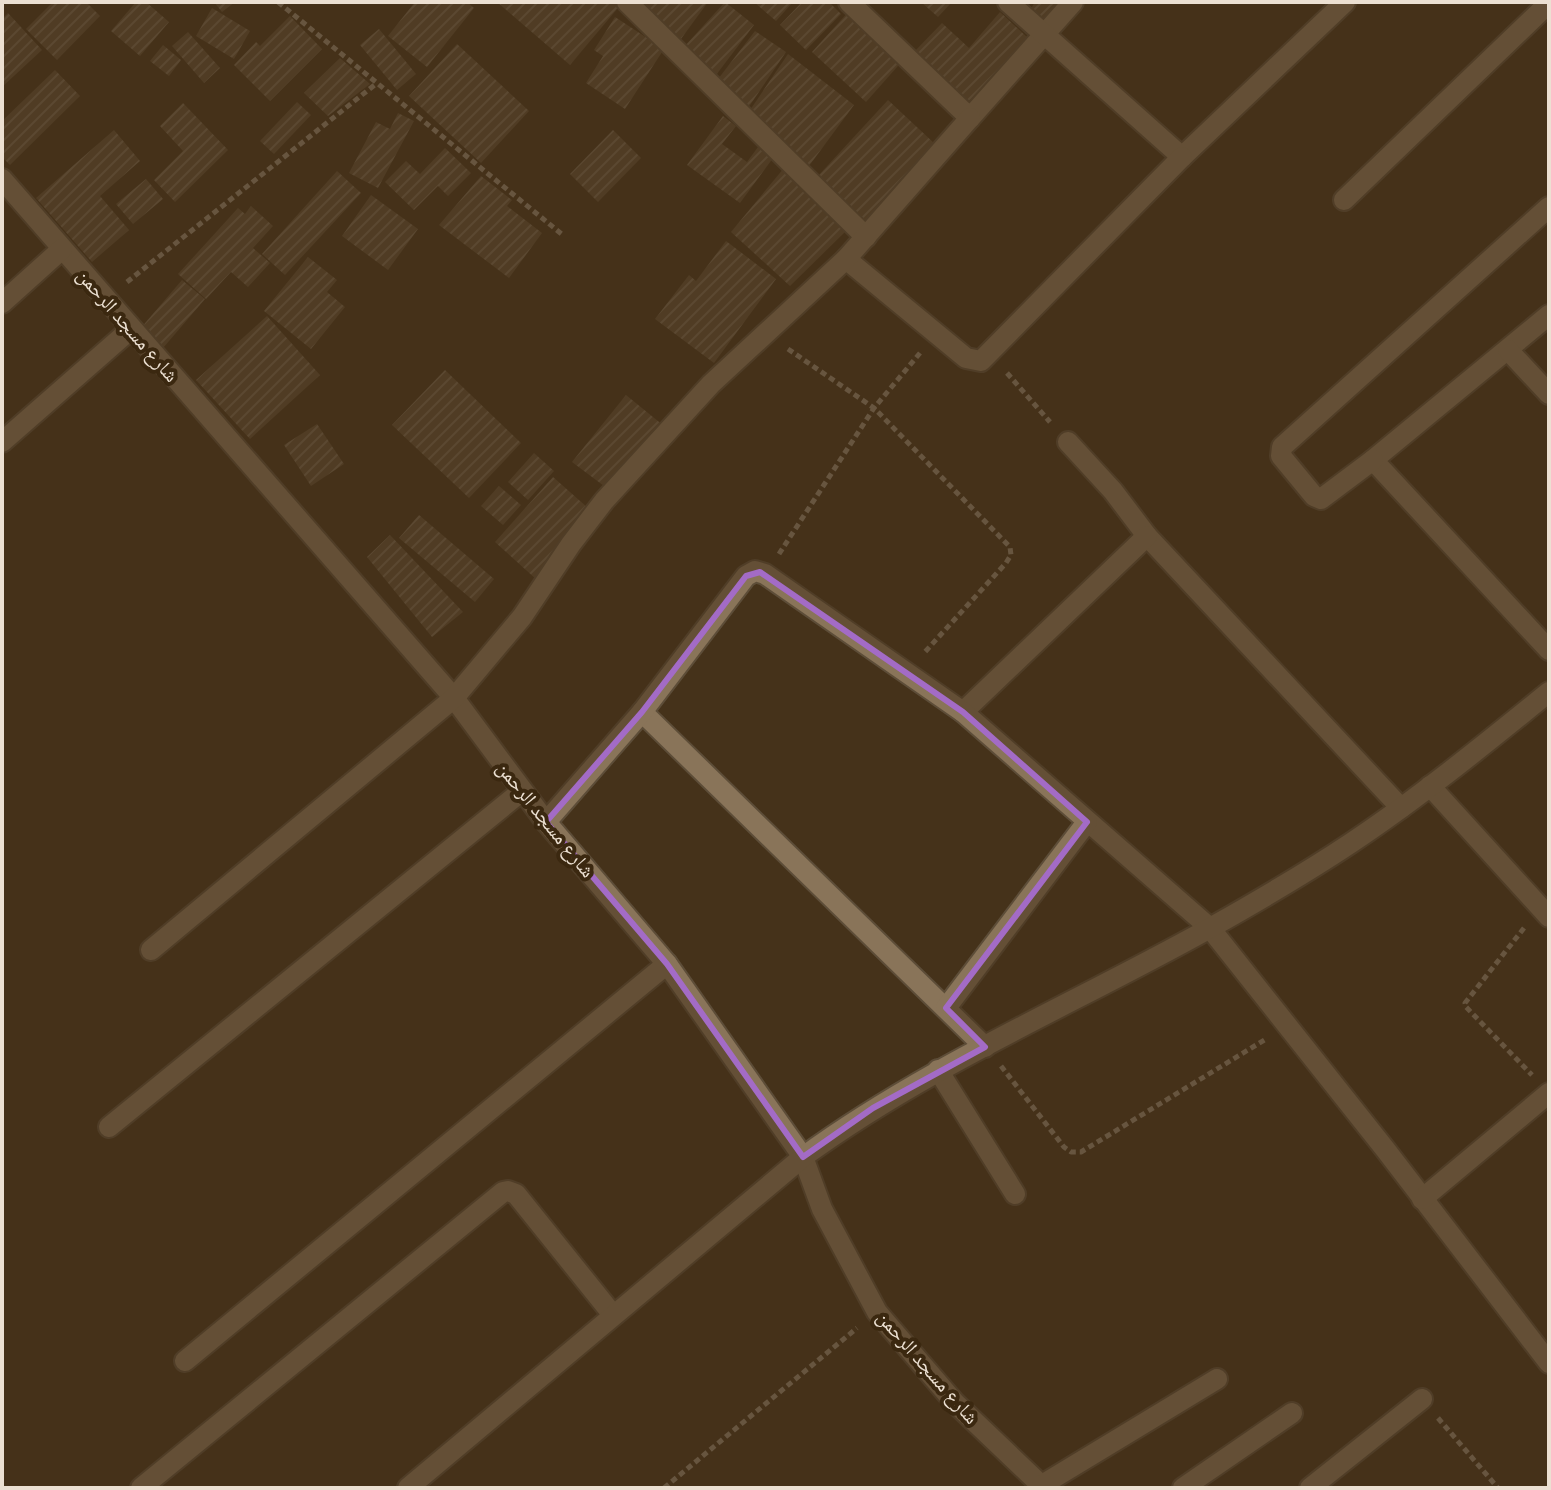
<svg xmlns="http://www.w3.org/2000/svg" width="1551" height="1490" viewBox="0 0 1551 1490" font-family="Roboto,'Noto Naskh Arabic',sans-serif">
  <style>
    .building { fill: url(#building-hatch) }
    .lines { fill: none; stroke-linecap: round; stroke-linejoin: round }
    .minor-casing { stroke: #5d4d38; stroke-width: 24 }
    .path { stroke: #91816e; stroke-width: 5; stroke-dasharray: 6 4; stroke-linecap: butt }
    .minor { stroke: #897459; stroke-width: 20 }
    .marked { fill: none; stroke: #a36bc6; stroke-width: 6; stroke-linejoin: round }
    .labels { text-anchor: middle; stroke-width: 8; stroke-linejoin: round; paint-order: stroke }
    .street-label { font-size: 20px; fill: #ece0d2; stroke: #3b2810 }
  </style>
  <defs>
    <pattern id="building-hatch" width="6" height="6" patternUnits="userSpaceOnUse" patternTransform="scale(2)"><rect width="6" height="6" fill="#5e4a31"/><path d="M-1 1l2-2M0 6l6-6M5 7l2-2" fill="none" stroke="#75644e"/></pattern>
  </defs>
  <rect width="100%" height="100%" fill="#45321a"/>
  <g class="building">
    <polygon points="53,2 86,2 100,16 57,60 26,29"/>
    <polygon points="136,2 146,2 169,22 140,56 111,31"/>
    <polygon points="214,2 235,2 222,12"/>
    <polygon points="415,2 467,2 474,8 427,67 388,36"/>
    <polygon points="497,2 623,2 570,65"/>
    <polygon points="634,2 708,2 678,43"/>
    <polygon points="725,2 754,25 713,79 683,48"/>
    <polygon points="754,2 793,2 776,21"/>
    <polygon points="802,2 829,2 841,14 806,50 780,25"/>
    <polygon points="921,2 952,2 938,17"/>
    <polygon points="1035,2 1067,2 1043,28 1027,15"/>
    <polygon points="212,8 250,31 234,59 196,36"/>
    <polygon points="851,9 905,58 866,102 812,52"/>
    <polygon points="1000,12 1028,38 970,106 914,52 942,23 969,48"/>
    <polygon points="8,13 42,50 2,87 2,19"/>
    <polygon points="290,16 322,49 270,101 234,65 256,42 260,46"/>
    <polygon points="615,17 664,49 625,109 586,83 603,56 594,50"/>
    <polygon points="379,29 416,74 397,90 360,45"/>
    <polygon points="755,31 786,52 746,111 715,83"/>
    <polygon points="188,32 220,68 204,83 172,46"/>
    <polygon points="457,44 529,111 481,163 409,96"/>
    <polygon points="163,45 181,60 169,76 150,61"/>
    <polygon points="788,54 854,105 806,170 748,113"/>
    <polygon points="340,58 370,84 328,116 304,93"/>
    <polygon points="55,70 80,96 10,165 2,157 2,121"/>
    <polygon points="888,100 935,144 867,227 817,177"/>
    <polygon points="297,102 311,115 274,154 260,141"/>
    <polygon points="183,103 228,150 175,202 154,180 183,151 160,126"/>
    <polygon points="398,113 414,121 378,188 349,173 376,122 390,129"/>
    <polygon points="723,116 736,126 722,144 747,162 758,147 773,158 740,203 687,165"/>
    <polygon points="114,130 140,161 100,196 129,230 92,262 36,198"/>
    <polygon points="613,130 641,158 598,202 570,174"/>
    <polygon points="445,148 471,173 448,196 438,186 414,210 385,182 406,161 420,174"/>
    <polygon points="784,168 847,230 790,286 731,232"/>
    <polygon points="337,171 361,193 285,275 262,254"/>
    <polygon points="481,176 512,200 507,206 542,233 509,278 439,225"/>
    <polygon points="146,179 163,199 133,224 116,204"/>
    <polygon points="371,195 418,229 388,270 342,236"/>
    <polygon points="251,206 273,226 253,248 270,263 248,287 231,272 206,299 178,274 238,208 245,214"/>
    <polygon points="726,241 776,279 714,363 655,319 689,275 696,281"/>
    <polygon points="308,257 337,280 327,292 345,307 311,349 264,311"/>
    <polygon points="182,280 205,299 163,348 140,329"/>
    <polygon points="267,316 320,375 250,439 196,380"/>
    <polygon points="445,370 521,443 469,498 392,425"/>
    <polygon points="626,395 664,426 608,489 572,462"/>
    <polygon points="317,424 344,464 311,486 284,445"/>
    <polygon points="534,453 554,471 528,500 508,482"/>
    <polygon points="553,477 588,508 537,580 495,542"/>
    <polygon points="499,486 521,505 503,525 481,506"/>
    <polygon points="419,515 494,579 475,602 399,538"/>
    <polygon points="390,535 463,612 432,637 367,557"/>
  </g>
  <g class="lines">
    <defs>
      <g id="minor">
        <polyline points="627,2 866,237"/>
        <polyline points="849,2 970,118 1073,2"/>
        <polyline points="1008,2 1182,157 1345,2"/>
        <polyline points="2,179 454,698 546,822 667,964 803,1157 822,1209 877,1312 955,1403 1044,1488"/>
        <polyline points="1344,200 1549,3"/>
        <polyline points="846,259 966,358 981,361 1182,157"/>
        <polyline points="2,303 62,249"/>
        <polyline points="1549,315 1373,460 1549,650"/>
        <polyline points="1508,350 1549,394"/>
        <polyline points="2,442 131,329"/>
        <polyline points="1068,442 1113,491 1147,536 1401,808"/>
        <polyline points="1373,460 1321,499 1314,496 1281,456 1282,447 1549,207"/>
        <polyline points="642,712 985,1047"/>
        <polyline points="963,712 1147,536"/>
        <polyline points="1430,786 1549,917"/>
        <polyline points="546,822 642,712 746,576 755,571 765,574 963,712 1210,928 1385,1149 1549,1363"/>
        <polyline points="151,950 454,698 522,617 571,544 604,501 711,384 846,259 970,118"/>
        <polyline points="946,1008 1087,822"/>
        <polyline points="938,1070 1015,1194"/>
        <polyline points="109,1127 522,791"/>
        <polyline points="1422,1199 1549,1093"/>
        <polyline points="185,1361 667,964"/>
        <polyline points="1042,1485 1217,1379"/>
        <polyline points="141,1488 503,1192 508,1191 516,1194 613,1315"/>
        <path d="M408,1488L803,1157C929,1065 1074,1004 1210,928C1258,901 1306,873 1351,843C1420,797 1485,744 1549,692"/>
        <polyline points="1183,1488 1292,1413"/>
        <polyline points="1310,1488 1422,1399"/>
      </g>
    </defs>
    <use href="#minor" class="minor-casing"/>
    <g class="path">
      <polyline points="278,2 564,236"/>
      <polyline points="127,282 377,83"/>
      <polyline points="788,349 874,408 1010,547 1011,555 1006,563 924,653"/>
      <polyline points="1007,373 1050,422"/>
      <polyline points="779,554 874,408 920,353"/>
      <polyline points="1524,928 1465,1003 1466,1007 1532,1075"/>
      <polyline points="1001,1066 1064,1147 1071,1152 1081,1152 1266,1039"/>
      <polyline points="1438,1418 1498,1488"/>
      <polyline points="664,1488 857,1328"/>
    </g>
    <use href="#minor" class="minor"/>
  </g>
  <path d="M0 0H1551V1490H0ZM760,572L963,712L1087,822L946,1008L985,1047L873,1108L803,1157L667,964L546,822L642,712L746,576Z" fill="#45321a" fill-opacity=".55" fill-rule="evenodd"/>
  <path class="marked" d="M760,572L963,712L1087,822L946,1008L985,1047L873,1108L803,1157L667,964L546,822L642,712L746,576Z"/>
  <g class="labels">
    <g class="street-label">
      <text transform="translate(128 325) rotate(49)" y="7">شارع مسجد الرحمن</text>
      <text transform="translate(546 819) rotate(51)" y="7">شارع مسجد الرحمن</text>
      <text transform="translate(928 1367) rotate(49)" y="7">شارع مسجد الرحمن</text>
    </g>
  </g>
  <rect width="1551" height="1490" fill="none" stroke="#ece0d2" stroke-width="8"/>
</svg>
